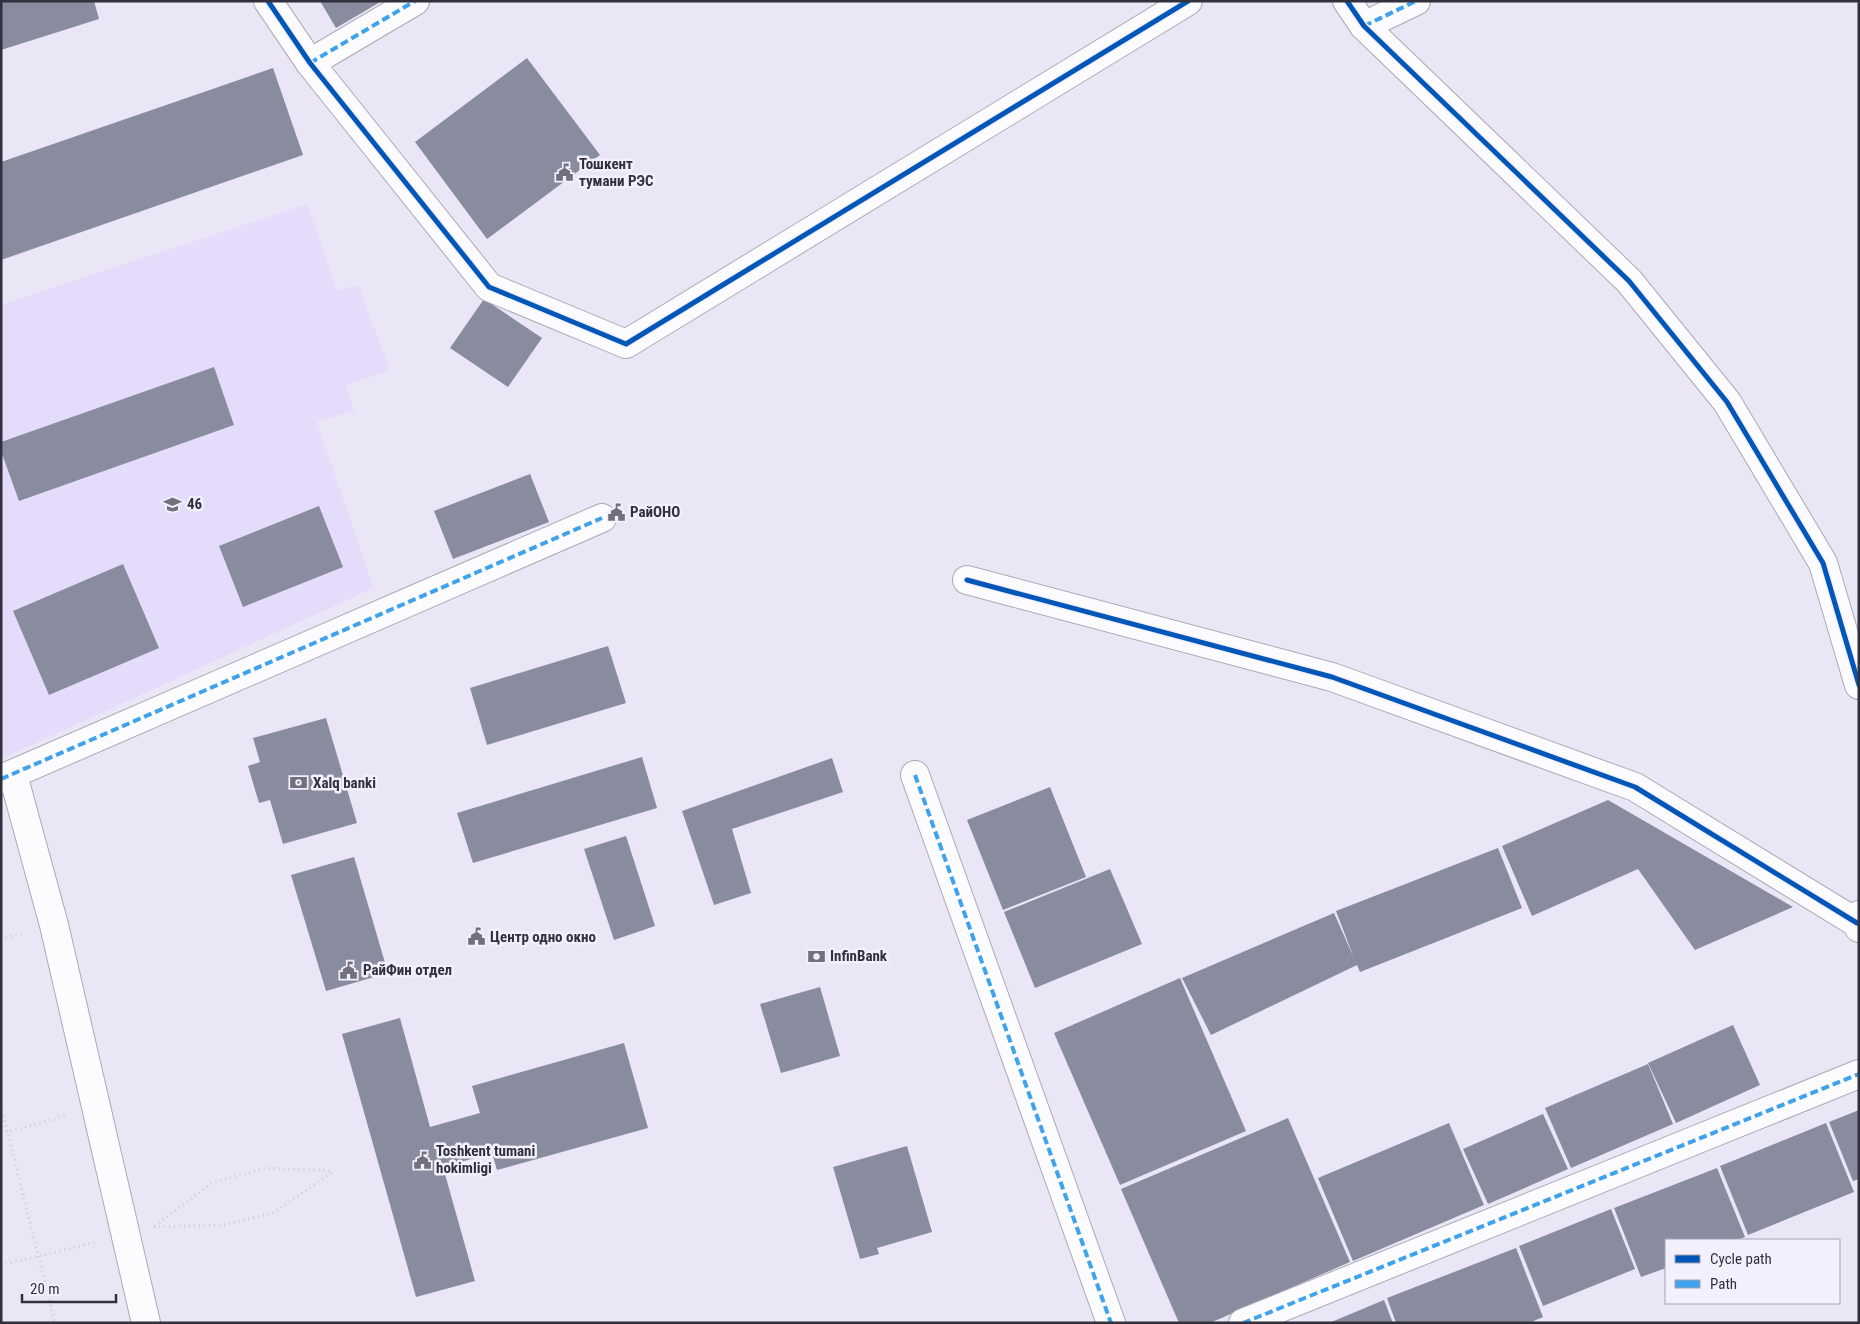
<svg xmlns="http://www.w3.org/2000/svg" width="1860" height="1324" viewBox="0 0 1860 1324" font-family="'Roboto Condensed',sans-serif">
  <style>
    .built { fill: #e4dcfa }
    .building { fill: #898b9f }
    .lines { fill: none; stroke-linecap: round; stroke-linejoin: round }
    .minor-casing { stroke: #aca9b6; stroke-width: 30 }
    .tertiary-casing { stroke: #aca9b6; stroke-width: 30 }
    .path { stroke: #cecbd1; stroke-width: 3; stroke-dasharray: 1 4; stroke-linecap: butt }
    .minor { stroke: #fcfbfe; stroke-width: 28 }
    .tertiary { stroke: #fcfbfe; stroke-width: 28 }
    .quiet { stroke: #3ea3ec; stroke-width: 4; stroke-dasharray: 8 4; stroke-linecap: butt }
    .cycleway-casing { stroke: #f3f0fe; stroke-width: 8 }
    .cycleway { stroke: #0057b8; stroke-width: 5 }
    .labels { text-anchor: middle; stroke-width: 5; stroke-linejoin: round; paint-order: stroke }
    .poi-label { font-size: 15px; font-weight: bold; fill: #33303d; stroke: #f3f0fe; text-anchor: start }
  </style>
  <rect width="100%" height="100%" fill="#eae6f6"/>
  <polygon class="built" points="307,204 337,291 358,285 390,370 346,385 354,411 317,421 373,588 1,759 1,305"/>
  <g class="building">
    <polygon points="1,1 94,1 99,19 1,50"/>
    <polygon points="320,1 382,1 336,28"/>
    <polygon points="527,58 600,155 487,239 415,142"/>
    <polygon points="273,68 303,155 1,260 1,162"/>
    <polygon points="484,299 542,338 508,387 450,348"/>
    <polygon points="214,367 234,425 19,501 1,451 1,442"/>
    <polygon points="530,474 549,522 453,559 434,511"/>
    <polygon points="319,506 343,567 243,607 219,546"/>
    <polygon points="123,564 159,648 49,695 13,611"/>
    <polygon points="608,646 626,703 487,745 470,688"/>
    <polygon points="326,718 357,823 283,844 270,800 259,803 248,766 260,762 253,738"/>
    <polygon points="642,757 657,808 473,863 457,813"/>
    <polygon points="832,758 843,792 732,829 751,893 714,905 682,811"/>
    <polygon points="1050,787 1086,877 1003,910 967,820"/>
    <polygon points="1608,800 1793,907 1695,950 1638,869 1532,916 1502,846"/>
    <polygon points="626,836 655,926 614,940 584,849"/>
    <polygon points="1498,848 1522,908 1360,972 1357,965 1211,1035 1182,978 1334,913 1354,958 1336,911"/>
    <polygon points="354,857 388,973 326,991 291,875"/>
    <polygon points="1110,869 1142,944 1035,988 1004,912"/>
    <polygon points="1180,978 1246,1131 1120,1185 1054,1033"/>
    <polygon points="820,987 840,1056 781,1073 760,1004"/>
    <polygon points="400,1018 430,1127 480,1113 472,1086 624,1043 648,1128 497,1170 492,1153 443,1167 475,1281 416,1297 342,1034"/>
    <polygon points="1733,1025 1760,1085 1676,1123 1648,1063"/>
    <polygon points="1648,1064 1673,1124 1571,1168 1545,1108"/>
    <polygon points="1859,1110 1859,1179 1853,1181 1829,1122"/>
    <polygon points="1543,1114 1568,1169 1488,1204 1463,1149"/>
    <polygon points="1288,1118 1350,1262 1210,1323 1179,1323 1121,1189"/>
    <polygon points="1449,1123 1484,1205 1353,1261 1318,1178"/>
    <polygon points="1826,1123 1854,1192 1748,1235 1720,1166"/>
    <polygon points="907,1146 932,1232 877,1248 879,1254 860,1259 833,1167"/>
    <polygon points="1717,1168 1745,1237 1737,1240 1666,1240 1666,1268 1641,1277 1614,1208"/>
    <polygon points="1611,1209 1635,1269 1543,1306 1519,1246"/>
    <polygon points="1516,1248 1543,1317 1529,1323 1396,1323 1387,1298"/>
    <polygon points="1384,1300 1393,1323 1329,1323"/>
  </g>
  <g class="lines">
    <defs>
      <g id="minor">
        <polyline points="268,1 310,63 489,287 626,344 1188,1"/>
        <polyline points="1364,26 1416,1"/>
        <polyline points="310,63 415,1"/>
        <polyline points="967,580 1332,677 1635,787 1857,923"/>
        <polyline points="13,775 54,925 146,1323"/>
        <polyline points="915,775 1111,1323"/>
        <polyline points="1,779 602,518"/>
        <polyline points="1243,1323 1859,1074"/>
      </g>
      <g id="tertiary">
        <polyline points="1347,1 1364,26 1629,281 1727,402 1823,563 1859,685"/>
        <polyline points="1859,915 1857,923 1859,928"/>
      </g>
    </defs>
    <use href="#minor" class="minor-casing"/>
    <use href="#tertiary" class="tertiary-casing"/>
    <g class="path">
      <polyline points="1,939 25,933"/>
      <polyline points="1,1106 55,1323"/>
      <polyline points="1,1134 68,1115"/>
      <polyline points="155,1226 212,1183 265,1168 333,1171"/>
      <polyline points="154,1227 224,1225 275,1212 334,1171"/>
      <polyline points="1,1265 97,1242"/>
    </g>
    <use href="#minor" class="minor"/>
    <use href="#tertiary" class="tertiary"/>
    <g class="quiet">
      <polyline points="1364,26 1416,1"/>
      <polyline points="310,63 415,1"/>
      <polyline points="915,775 1111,1323"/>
      <polyline points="1,779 602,518"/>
      <polyline points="1243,1323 1859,1074"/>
    </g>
    <defs>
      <g id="cycleway">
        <polyline points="268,1 310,63 489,287 626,344 1188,1"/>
        <polyline points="1347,1 1364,26 1629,281 1727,402 1823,563 1859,685"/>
        <polyline points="967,580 1332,677 1635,787 1857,923"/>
      </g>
    </defs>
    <use href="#cycleway" class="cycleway-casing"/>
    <use href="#cycleway" class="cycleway"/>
  </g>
  <defs>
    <symbol id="civic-bare" viewBox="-9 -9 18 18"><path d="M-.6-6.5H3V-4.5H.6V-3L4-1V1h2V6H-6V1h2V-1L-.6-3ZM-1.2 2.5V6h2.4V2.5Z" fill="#73707e" stroke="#f3f0fe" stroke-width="2.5" paint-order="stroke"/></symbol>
    <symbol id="school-bare" viewBox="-9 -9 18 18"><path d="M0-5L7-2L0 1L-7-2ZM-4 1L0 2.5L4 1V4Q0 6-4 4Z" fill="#73707e" stroke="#f3f0fe" stroke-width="2.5" paint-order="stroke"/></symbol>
    <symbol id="bank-bare" viewBox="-9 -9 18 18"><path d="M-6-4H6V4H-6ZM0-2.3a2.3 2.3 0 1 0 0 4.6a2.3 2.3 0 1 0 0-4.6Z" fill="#73707e" stroke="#f3f0fe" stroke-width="2.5" paint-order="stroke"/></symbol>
  </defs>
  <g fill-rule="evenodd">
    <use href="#civic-bare" x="552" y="160" width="25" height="25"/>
    <use href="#school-bare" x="160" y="492" width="25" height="25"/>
    <use href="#civic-bare" x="604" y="500" width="25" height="25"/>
    <use href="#bank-bare" x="286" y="770" width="25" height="25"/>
    <use href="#civic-bare" x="464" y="924" width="25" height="25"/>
    <use href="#bank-bare" x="804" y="944" width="25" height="25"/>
    <use href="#civic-bare" x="336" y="958" width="25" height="25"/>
    <use href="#civic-bare" x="410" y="1148" width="25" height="25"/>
  </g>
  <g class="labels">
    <g class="poi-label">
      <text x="579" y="169">Тошкент<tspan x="579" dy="17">тумани РЭС</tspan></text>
      <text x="187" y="509">46</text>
      <text x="630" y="517">РайОНО</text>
      <text x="313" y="788">Xalq banki</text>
      <text x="490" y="942">Центр одно окно</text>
      <text x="830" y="961">InfinBank</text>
      <text x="363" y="975">РайФин отдел</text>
      <text x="436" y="1156">Toshkent tumani<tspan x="436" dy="17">hokimligi</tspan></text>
    </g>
  </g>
  <rect width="1860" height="1324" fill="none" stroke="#33303d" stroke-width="5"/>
  <rect x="1665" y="1239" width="175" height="65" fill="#f3f0fe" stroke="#a6a3b1"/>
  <rect x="1675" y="1255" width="25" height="8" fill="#0057b8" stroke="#a6a3b1"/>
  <text x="1710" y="1264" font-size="15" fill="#33303d">Cycle path</text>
  <rect x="1675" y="1280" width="25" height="8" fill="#3ea3ec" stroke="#a6a3b1"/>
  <text x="1710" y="1289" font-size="15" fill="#33303d">Path</text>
  <path d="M22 1294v8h94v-8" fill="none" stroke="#33303d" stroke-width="2.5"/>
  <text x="30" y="1294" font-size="15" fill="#33303d" stroke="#f3f0fe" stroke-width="4" paint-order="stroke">20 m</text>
</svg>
